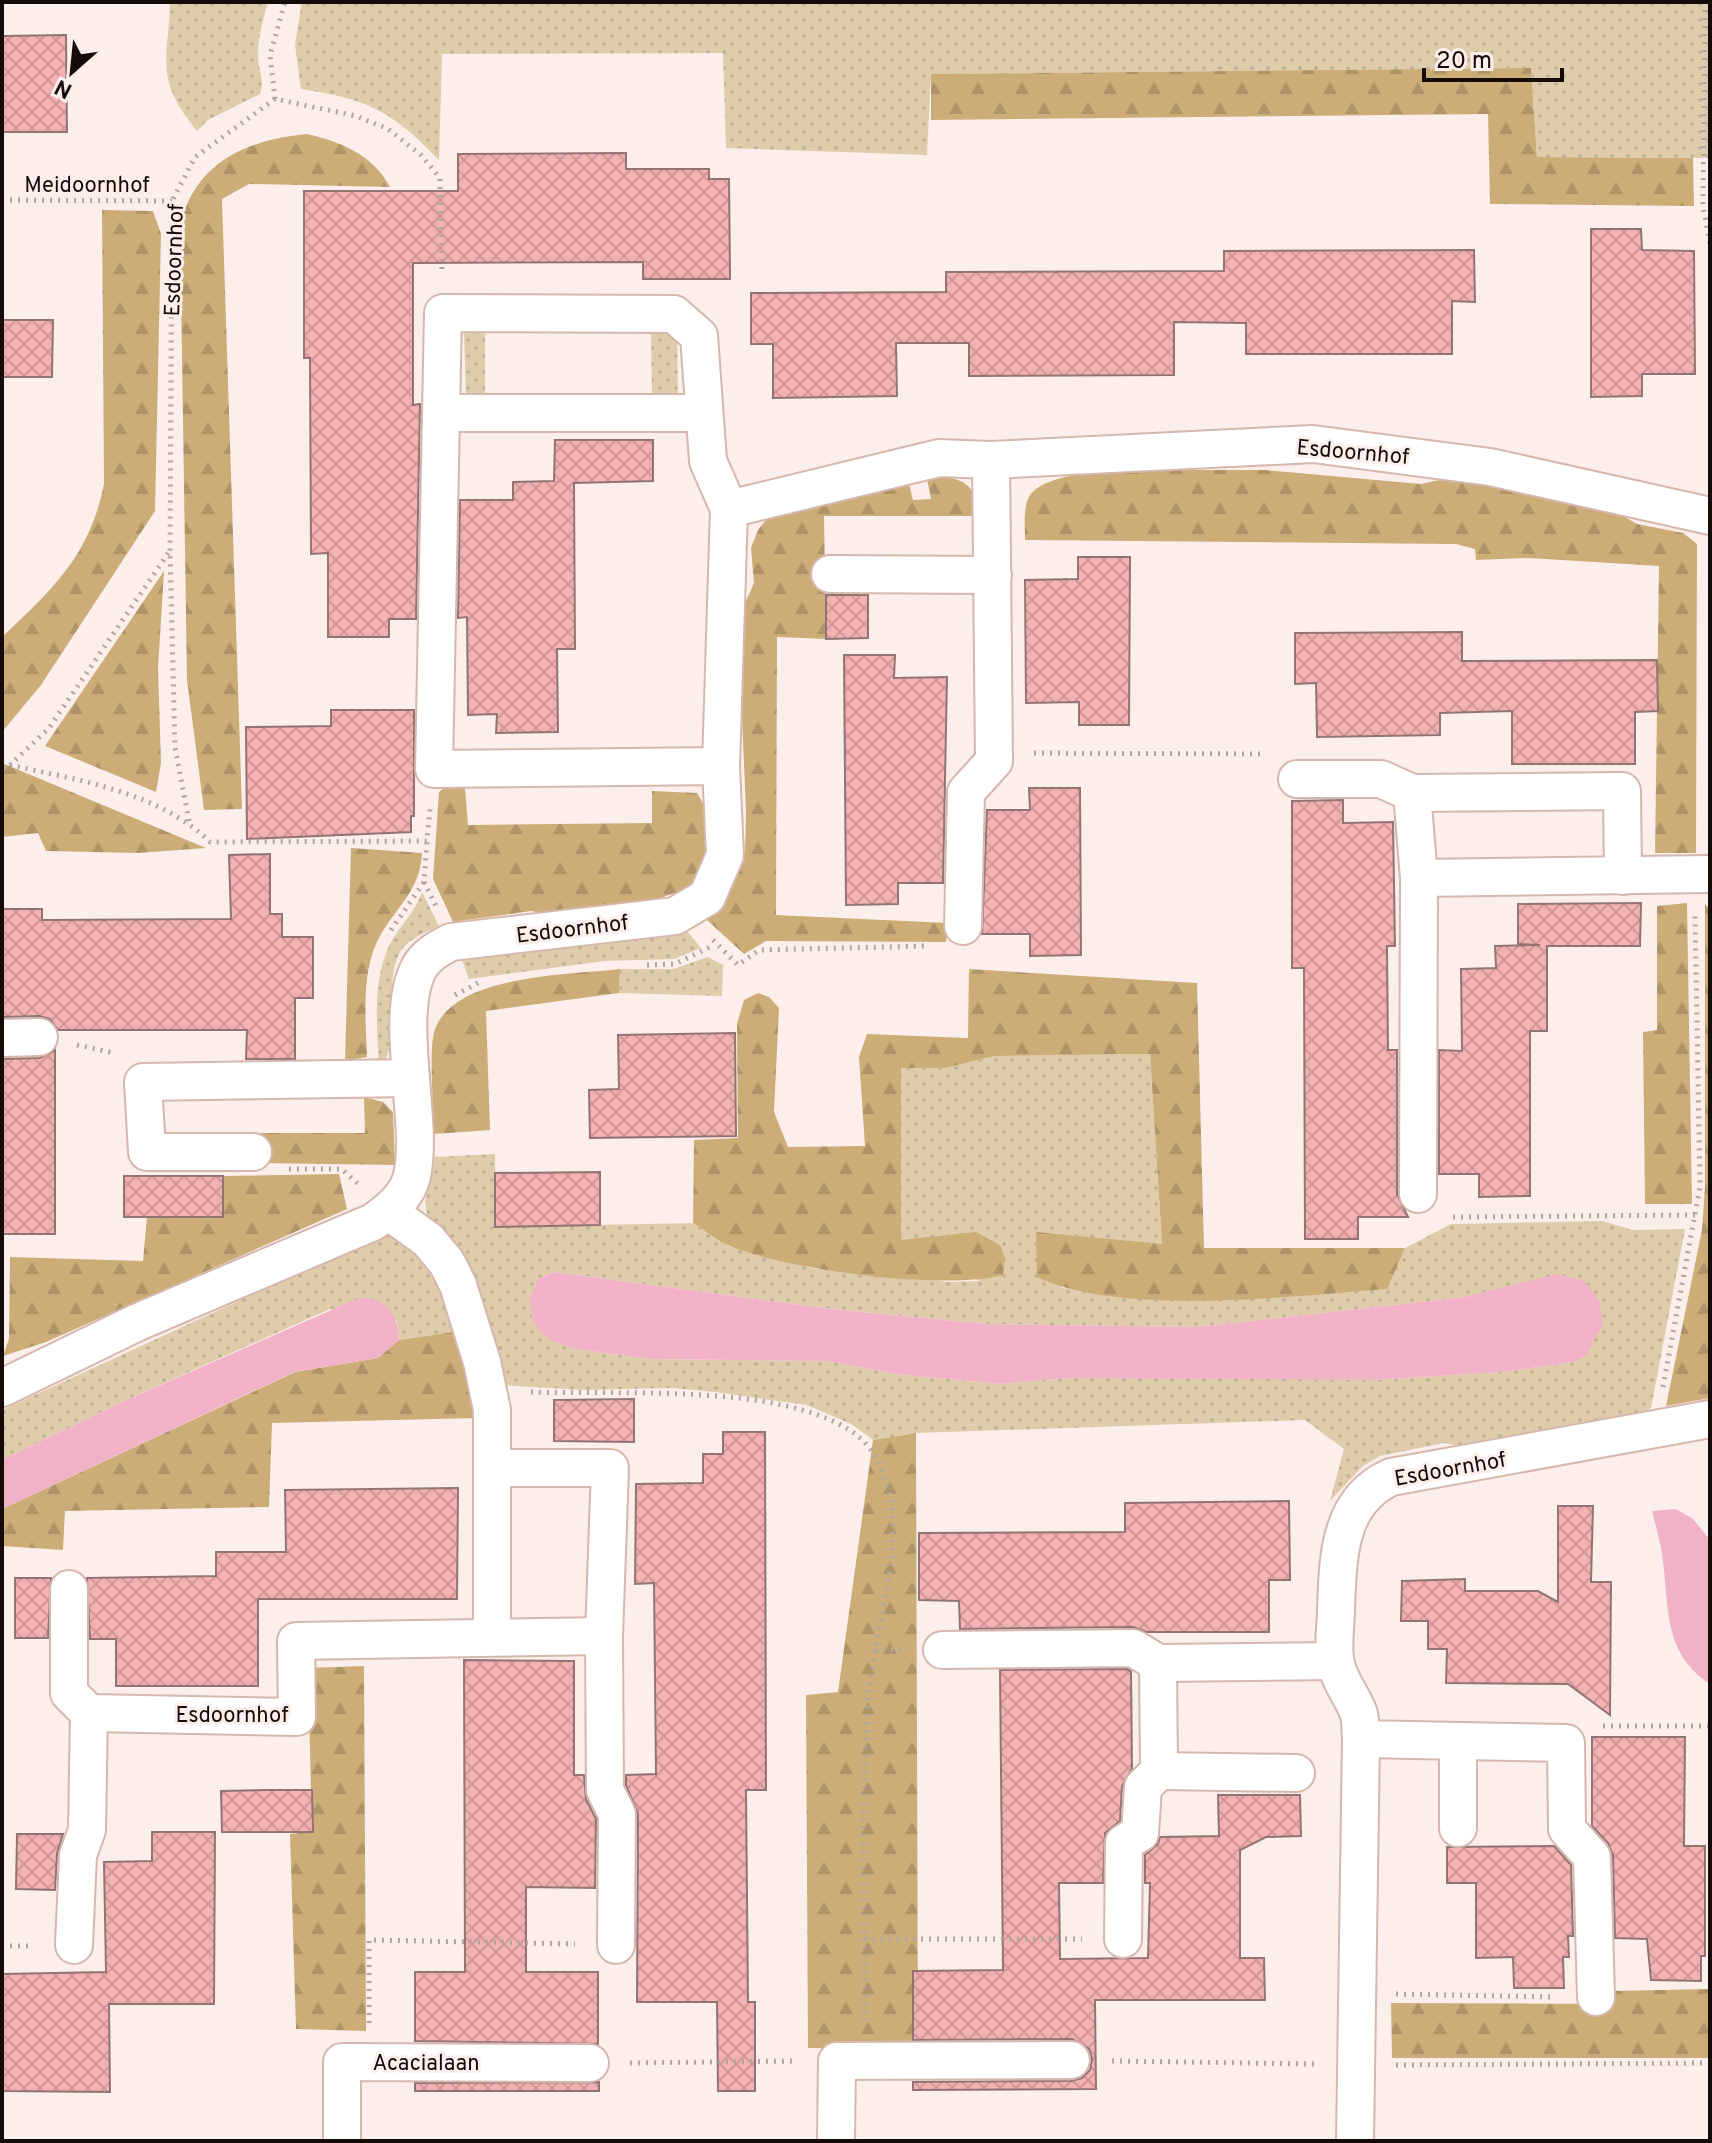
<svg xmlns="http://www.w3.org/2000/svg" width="1712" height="2143" viewBox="0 0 1712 2143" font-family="Overpass,sans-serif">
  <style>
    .grass { fill: url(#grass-dots); fill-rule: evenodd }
    .forest { fill: url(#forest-firs) }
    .water { fill: #f1b1c7 }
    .building { fill: url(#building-cross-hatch); stroke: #927474; stroke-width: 2 }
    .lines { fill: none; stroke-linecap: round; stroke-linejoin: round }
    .street-casing { stroke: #d5b7ad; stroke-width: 40 }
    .path { stroke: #b1a5a1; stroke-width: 5; stroke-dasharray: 2 6; stroke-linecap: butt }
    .street { stroke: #fff; stroke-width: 36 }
    .labels { text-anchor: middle; stroke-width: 6; stroke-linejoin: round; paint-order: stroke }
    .street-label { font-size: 22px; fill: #150b08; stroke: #fcefeb }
  </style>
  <defs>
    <pattern id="grass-dots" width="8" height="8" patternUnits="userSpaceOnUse" patternTransform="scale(2)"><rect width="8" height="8" fill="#dfccab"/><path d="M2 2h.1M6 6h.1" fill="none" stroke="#beae92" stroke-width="1.8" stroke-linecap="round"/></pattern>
    <pattern id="forest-firs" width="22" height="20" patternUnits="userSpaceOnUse" patternTransform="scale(2)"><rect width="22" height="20" fill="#ccad78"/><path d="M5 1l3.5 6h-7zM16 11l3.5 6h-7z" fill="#ae9466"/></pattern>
    <pattern id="building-cross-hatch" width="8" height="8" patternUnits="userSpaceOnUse" patternTransform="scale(2)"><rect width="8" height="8" fill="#f4b1b2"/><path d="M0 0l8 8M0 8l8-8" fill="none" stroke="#d09798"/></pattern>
  </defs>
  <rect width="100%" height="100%" fill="#fcefeb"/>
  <g class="grass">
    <path d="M170,2H268C263,20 258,36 258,55C258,70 265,79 260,94L208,120L197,131C154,78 168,63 170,2Z"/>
    <path d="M302,2H1710V158L1537,157L1531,68L931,74L927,155L726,148L723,53L442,54L439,160C392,111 368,99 301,89L295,45Z"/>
    <polygon points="485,330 485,400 466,399 464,331"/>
    <polygon points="651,330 677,330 678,399 652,399"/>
    <path d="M422,892L439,926C426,932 406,940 399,954C383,986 402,1052 379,1066C377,1027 372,983 389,946C399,926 415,913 422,892Z"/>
    <polygon points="687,931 701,948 674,959 604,961 469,979 462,960"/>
    <polygon points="708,957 723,965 722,996 619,993 620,969 673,969"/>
    <path d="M1150,1054L1162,1245L1037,1233L1062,1288L1187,1300L1386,1289L1405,1248L1451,1224L1602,1221L1633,1230L1685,1229L1651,1408L1617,1428L1483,1450L1444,1443L1380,1456L1363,1466L1330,1501L1344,1449L1305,1420L916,1433L873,1440L851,1424L807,1405L715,1392L673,1388L583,1390L500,1385L428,1219L425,1202L435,1157L495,1154L496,1227L693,1223L729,1246L816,1269L948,1282L980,1281L901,1240V1068H945L995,1056ZM554,1272L831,1309L986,1324L1198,1327L1465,1297L1507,1289L1574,1362L1502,1372L1374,1380L1154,1376L1069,1378L1000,1384L896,1374L827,1361L649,1359L576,1349L538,1279Z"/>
    <path d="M384,1234C431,1238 446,1294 460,1331L399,1340L397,1321L330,1309L124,1401L2,1460V1410Z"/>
  </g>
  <g class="forest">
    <polygon points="1531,68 1537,157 1693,158 1694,206 1490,204 1488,114 931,120 931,74"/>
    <path d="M307,134C341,142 372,154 390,187L249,184L222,199L242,809L204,810L187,680L180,226C195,162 246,140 307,134Z"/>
    <path d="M102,210L153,211L161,234L155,511L41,685L2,732V637C53,589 90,555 104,484Z"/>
    <path d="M1167,470H1265L1421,484L1461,475L1603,504L1637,524L1683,533L1697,544L1696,853H1655L1659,566L1529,558L1476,560L1475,549L1456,544L1025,540C1025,528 1023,507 1029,497C1046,467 1135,472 1167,470Z"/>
    <path d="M941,477C970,479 974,489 980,516H824L826,639L777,637L776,915L948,923L946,942L766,941L744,954L707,920L728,895L745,852L746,812L738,619L754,583L751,548L758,530L773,511L909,484L913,500L931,499L927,479Z"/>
    <polygon points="164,571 158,669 161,763 156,792 45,746"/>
    <polygon points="2,763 206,848 138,853 46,851 38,833 2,837"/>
    <polygon points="444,788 465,788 468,825 652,823 652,791 697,793 712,819 706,865 689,888 623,911 561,918 531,911 453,922 433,879 439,792"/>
    <path d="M351,848L422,853C420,890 399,904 381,934C360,970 366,1018 367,1057L345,1061Z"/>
    <polygon points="1687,903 1692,1204 1645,1204 1643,1032 1657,1030 1657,906"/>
    <polygon points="1705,904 1710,910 1710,1398 1666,1406 1702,1230 1705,1187"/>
    <path d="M620,969L619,993L486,1011L490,1130L434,1134C434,1110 428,1048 435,1029C456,974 570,975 620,969Z"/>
    <path d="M969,969L1197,983L1204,1248H1405L1387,1289C1292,1296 1121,1317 1037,1277L1036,1232L1162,1244L1150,1054L995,1056L945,1068H901V1240L976,1232L1000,1245L1005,1258L1003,1275C944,1291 788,1270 730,1246C717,1241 705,1230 693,1223L694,1140L738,1138L737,1024L744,1000L758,993L769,997L779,1008L774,1112L788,1147L865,1146L859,1057L867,1034L968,1038Z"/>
    <polygon points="364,1097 383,1102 393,1112 395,1165 260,1163 261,1133 365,1133"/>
    <polygon points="339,1174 347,1209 46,1342 3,1356 9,1339 10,1257 143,1261 147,1217 222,1217 223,1176"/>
    <polygon points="460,1331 476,1418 272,1423 269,1507 65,1511 63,1550 2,1546 2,1509 295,1372 378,1358 399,1340"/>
    <polygon points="916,1433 918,2049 808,2048 806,1695 838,1692 873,1440"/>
    <polygon points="364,1666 366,2031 296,2029 290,1834 312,1832 308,1668"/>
    <polygon points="1710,1989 1710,2058 1392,2058 1391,2003 1609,2004 1610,1991"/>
  </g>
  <g class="water">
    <polygon points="554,1272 831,1309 986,1324 1198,1327 1465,1297 1558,1274 1585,1281 1599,1301 1603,1324 1586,1355 1574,1362 1502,1372 1374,1380 1069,1378 1000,1384 896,1374 827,1361 649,1359 576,1349 550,1340 539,1331 532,1317 530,1298 538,1279"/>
    <path d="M359,1298C389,1298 397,1313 399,1340L378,1358L294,1372L2,1509V1460L124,1401Z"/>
    <path d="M1676,1509L1693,1519L1710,1540V1684C1664,1654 1669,1609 1663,1561C1661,1544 1656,1527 1652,1511Z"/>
  </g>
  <g class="building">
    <polygon points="66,35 67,132 2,132 2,36"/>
    <polygon points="626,153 626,169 709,169 709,179 729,179 730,279 643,279 643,262 413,263 413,405 420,404 416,619 389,619 389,637 328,637 328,553 311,554 310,358 304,358 304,191 458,191 458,154"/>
    <polygon points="1591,229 1641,229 1642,250 1694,251 1695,374 1642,374 1642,396 1591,397"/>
    <polygon points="1474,250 1475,302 1452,301 1452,354 1246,354 1246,323 1174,322 1174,375 969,376 969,343 896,343 897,396 773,398 773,344 751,344 751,293 946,292 946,272 1224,271 1224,251"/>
    <polygon points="2,320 53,320 52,377 2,377"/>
    <polygon points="555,440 653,440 653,481 574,483 575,649 557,649 558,732 496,733 497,714 468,715 467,617 458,618 460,500 513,500 513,482 554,481"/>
    <polygon points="1078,557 1130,557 1129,725 1079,725 1079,702 1026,703 1025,580 1078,579"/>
    <polygon points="826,595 868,595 868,638 826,639"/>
    <polygon points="1462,632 1462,661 1657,660 1658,711 1635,712 1635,764 1512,764 1512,711 1440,713 1440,735 1317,737 1316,683 1295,684 1295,633"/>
    <polygon points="844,655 895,655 894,678 947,677 943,883 898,883 898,904 846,905"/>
    <polygon points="331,710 414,710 414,816 411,816 411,832 247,839 246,727 331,726"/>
    <polygon points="1029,788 1080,788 1081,955 1030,956 1030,934 982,934 987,810 1030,810"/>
    <polygon points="1343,800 1343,823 1393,822 1395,946 1387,946 1388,1050 1397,1050 1397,1194 1408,1217 1358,1217 1358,1239 1305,1239 1304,968 1292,968 1292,801"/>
    <polygon points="270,854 270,914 282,914 282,937 313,937 313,998 295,998 295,1059 246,1059 247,1030 58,1030 50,1019 39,1016 2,1017 2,909 42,909 42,920 231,919 229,855"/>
    <polygon points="1641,903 1640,946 1547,946 1547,1031 1530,1031 1530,1196 1479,1197 1479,1174 1439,1174 1439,1050 1462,1051 1461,969 1496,968 1495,946 1540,945 1518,944 1518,904"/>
    <polygon points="735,1033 736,1136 590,1138 589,1090 619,1089 618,1035"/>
    <polygon points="55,1050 55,1234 2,1234 2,1059 40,1058"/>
    <polygon points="600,1172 600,1225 495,1227 495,1173"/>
    <rect x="124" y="1176" width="99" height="41"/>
    <polygon points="634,1399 634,1442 554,1441 554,1400"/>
    <polygon points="723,1432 765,1432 766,1790 746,1790 748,2002 755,2002 755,2091 718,2091 717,2002 637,2002 638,1814 626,1785 626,1775 656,1774 654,1583 635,1584 636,1484 703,1483 703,1454 723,1454"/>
    <polygon points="458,1488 457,1599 258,1599 258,1686 116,1686 116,1639 90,1639 87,1578 216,1576 216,1552 286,1552 285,1490"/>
    <polygon points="1289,1501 1290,1580 1269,1580 1269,1632 1147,1632 1133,1627 960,1629 959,1601 919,1600 919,1533 1125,1532 1125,1503"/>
    <polygon points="1558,1506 1593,1506 1591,1582 1611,1582 1610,1715 1568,1684 1446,1683 1447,1649 1428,1649 1428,1621 1401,1621 1402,1581 1465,1579 1465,1591 1538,1591 1558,1602"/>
    <polygon points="15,1578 51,1578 48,1638 15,1638"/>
    <polygon points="464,1660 574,1661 574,1775 584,1775 586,1799 596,1819 595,1888 526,1887 526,1972 598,1972 598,2044 415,2041 415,1972 465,1972"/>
    <polygon points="1127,1669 1131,1671 1132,1769 1122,1786 1120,1821 1105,1833 1103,1883 1059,1883 1060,1959 1148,1958 1150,1883 1145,1883 1145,1855 1158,1844 1160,1837 1219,1836 1218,1795 1300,1795 1301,1836 1266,1837 1240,1850 1240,1958 1264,1958 1265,2000 1095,2000 1096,2089 913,2090 913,2082 1071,2081 1082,2078 1090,2070 1092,2059 1089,2049 1072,2039 913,2040 913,1971 1003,1970 1000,1670"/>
    <polygon points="1592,1737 1685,1737 1684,1846 1705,1846 1705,1956 1701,1956 1701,1981 1651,1980 1647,1939 1615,1938 1613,1856 1608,1843 1592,1826"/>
    <polygon points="267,1790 312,1790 313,1832 222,1832 221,1791"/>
    <polygon points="152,1832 215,1832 214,2004 109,2004 110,2092 2,2091 2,1974 106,1972 104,1862 152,1861"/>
    <polygon points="17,1834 63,1834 57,1854 55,1890 16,1889"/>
    <polygon points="1554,1846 1571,1865 1573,1936 1568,1936 1569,1957 1563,1957 1564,1988 1514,1988 1513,1957 1476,1958 1476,1883 1447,1883 1447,1847"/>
    <polygon points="599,2082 599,2091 415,2091 415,2083"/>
  </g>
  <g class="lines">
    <defs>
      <g id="street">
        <polyline points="442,413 702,413"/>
        <polyline points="729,509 939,458 991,460 1313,444 1490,467 1710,516"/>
        <polyline points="830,574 993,575"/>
        <polyline points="1297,779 1381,779 1412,793 1622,791 1623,876"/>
        <polyline points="1412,793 1419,878 1710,874"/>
        <polyline points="963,926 966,792 994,761 991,460"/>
        <polyline points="2,1038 39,1037"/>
        <polyline points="253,1152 147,1152 143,1082 411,1078"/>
        <polyline points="1418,1194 1419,878"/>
        <polyline points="388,1211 428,1240 447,1263 458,1285 482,1362 492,1410 492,1637"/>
        <path d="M2,1388L138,1322L373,1222C389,1211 407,1197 412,1176C424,1122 393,1016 419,968C426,955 438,949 451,942L675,916L707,897L725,855L721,766L729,509L708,461L699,336L674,314L443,313L434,769L721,766"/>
        <polyline points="494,1468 610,1468 604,1636 605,1790 617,1814 616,1945"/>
        <polyline points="69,1589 69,1693 89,1713 297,1717 296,1641 604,1636"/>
        <polyline points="942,1650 1133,1648 1158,1663 1335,1661"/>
        <polyline points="1361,1739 1566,1743 1567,1829 1592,1857 1596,1997"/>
        <polyline points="1159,1771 1296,1773"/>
        <polyline points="1458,1828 1458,1741"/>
        <polyline points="1123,1939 1124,1843 1140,1833 1143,1787 1159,1771 1158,1663"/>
        <polyline points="74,1945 78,1855 87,1830 89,1713"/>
        <polyline points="342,2141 342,2062 590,2063"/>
        <polyline points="836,2141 837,2061 1071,2060"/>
        <path d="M1355,2141L1361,1739C1360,1731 1361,1722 1359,1714C1353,1697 1340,1683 1336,1664C1332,1647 1336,1626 1336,1609C1338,1558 1338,1501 1391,1477L1710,1419"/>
      </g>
    </defs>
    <use href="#street" class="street-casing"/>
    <g class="path">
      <polyline points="1705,2 1703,206 1710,244"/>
      <polyline points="275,99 270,55 285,2"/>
      <polyline points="2,200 172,201"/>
      <polyline points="1034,753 1264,754"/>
      <path d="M10,765C78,780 159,792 210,842L427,841L430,809"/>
      <polyline points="2,768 10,765 49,728 169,552"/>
      <polyline points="189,821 175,748 170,551 172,201 195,157 275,99 356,116 388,129 421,155 440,178 442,273"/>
      <polyline points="424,882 436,906"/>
      <polyline points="391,930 424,882 427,841"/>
      <polyline points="713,940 738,965 759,950 927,946"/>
      <polyline points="647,965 675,964 712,946"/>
      <polyline points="455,995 478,983"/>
      <polyline points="77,1045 114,1053"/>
      <polyline points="289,1169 342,1169 358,1184"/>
      <polyline points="1453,1217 1696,1215"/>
      <polyline points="1663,1387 1700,1187 1695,913"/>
      <path d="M531,1392C619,1395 778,1383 851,1431C879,1449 890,1483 892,1515C896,1581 871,1646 867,1712C861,1814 865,1918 865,2020"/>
      <polyline points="875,1650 901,1650"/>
      <polyline points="1603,1726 1710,1726"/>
      <polyline points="865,1939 1082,1939"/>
      <polyline points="2,1946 33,1946"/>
      <polyline points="1396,1994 1554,1997"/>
      <polyline points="369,2023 369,1940 575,1944"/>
      <polyline points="1112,2061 1314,2064"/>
      <polyline points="630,2063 796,2061"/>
      <polyline points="1396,2065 1710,2063"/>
    </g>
    <use href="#street" class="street"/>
  </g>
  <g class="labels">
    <g class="street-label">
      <text x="87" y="192">Meidoornhof</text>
      <text transform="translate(173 260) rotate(-88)" y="8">Esdoornhof</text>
      <text transform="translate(1353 451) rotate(5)" y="8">Esdoornhof</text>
      <text transform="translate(572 928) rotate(-7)" y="8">Esdoornhof</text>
      <text transform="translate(1450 1468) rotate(-10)" y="8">Esdoornhof</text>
      <text x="232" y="1722">Esdoornhof</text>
      <text x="426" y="2070">Acacialaan</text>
    </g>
  </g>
  <rect width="1712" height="2143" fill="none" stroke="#150b08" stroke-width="8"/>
  <g transform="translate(72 72) rotate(207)" stroke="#fcefeb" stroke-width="6" paint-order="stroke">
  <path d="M0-6L14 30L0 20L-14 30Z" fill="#150b08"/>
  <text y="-12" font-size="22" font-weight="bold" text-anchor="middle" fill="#150b08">N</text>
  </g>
  <path d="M1424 68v12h138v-12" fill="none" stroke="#150b08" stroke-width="4"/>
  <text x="1436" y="68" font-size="24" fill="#150b08" stroke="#fcefeb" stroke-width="6" paint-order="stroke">20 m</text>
</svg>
